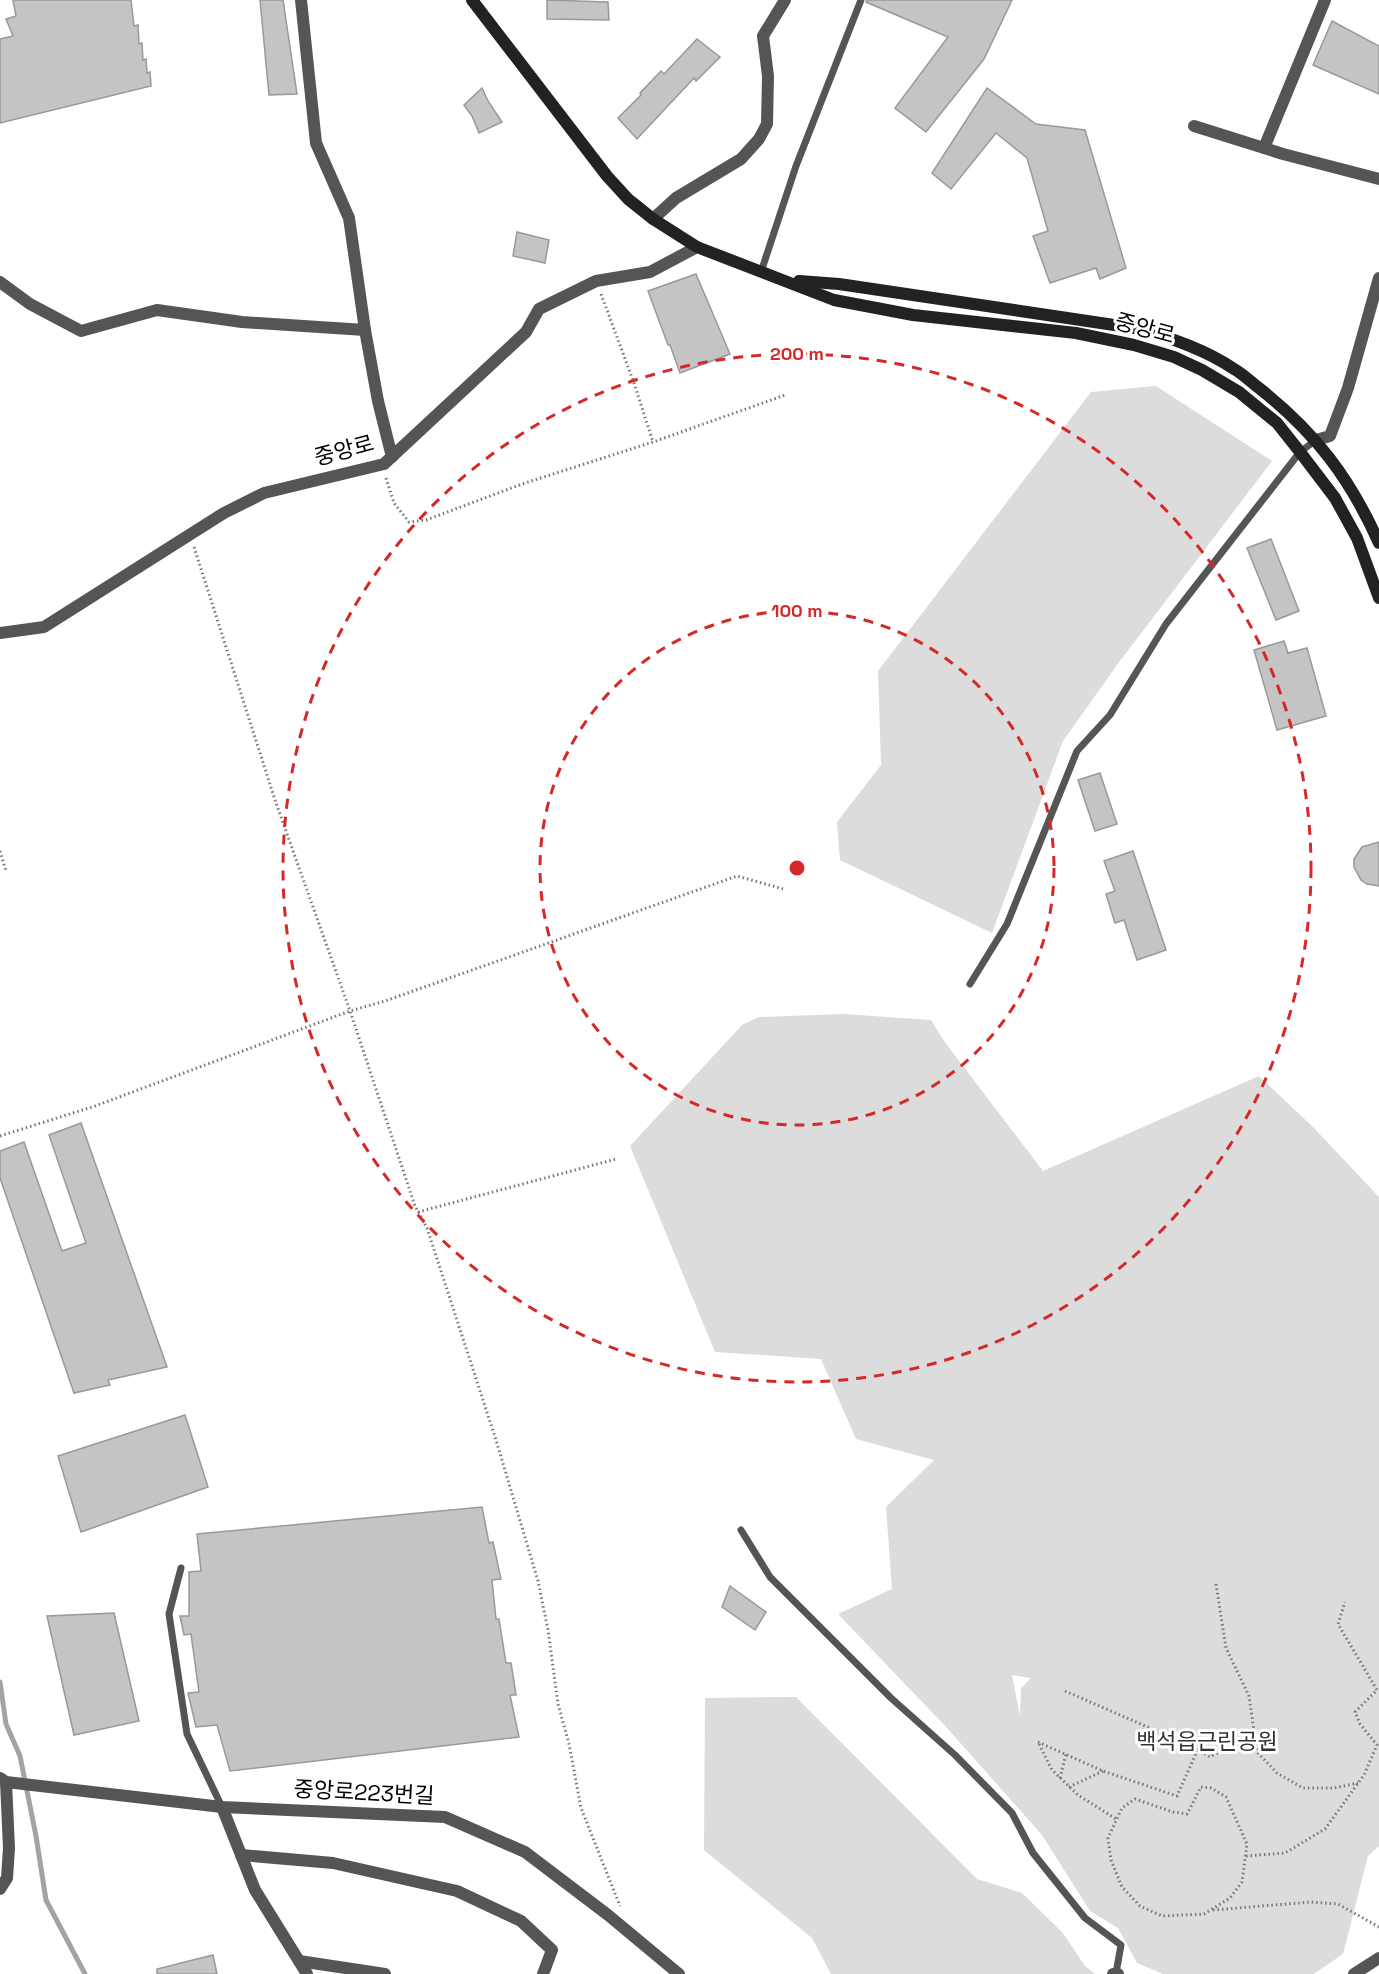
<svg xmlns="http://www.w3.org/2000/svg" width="1379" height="1974" viewBox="0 0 1379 1974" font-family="'Space Grotesk','Noto Sans KR',sans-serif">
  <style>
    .green { fill: #dcdcdc; fill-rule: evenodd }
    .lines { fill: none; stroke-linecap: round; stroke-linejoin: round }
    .stream { stroke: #a3a3a3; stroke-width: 5 }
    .building { fill: #c4c4c4; stroke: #999; stroke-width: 1.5 }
    .path { stroke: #777; stroke-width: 3; stroke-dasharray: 1.5 3; stroke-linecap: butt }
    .service { stroke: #555; stroke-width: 7 }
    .minor { stroke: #555; stroke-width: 12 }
    .secondary { stroke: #222; stroke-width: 12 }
    .ring { fill: none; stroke: #d62828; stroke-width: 3; stroke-dasharray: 10 8 }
    .labels { text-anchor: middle; stroke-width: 6; stroke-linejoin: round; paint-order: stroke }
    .street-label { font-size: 22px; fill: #000; stroke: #fff }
    .park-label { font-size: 22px; fill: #333; stroke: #fff }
    .centre { fill: #d62828; stroke: #fff; stroke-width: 3 }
    .ring-label { font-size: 18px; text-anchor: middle; font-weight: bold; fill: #d62828; stroke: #fff; stroke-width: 6; stroke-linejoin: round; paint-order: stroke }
  </style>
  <rect width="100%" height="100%" fill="#fff"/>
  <g class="green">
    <polygon points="1156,386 1272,461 1117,665 1063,741 992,933 840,860 837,822 881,765 878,671 1091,392"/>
    <path d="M843,1014L931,1020L944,1041L1043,1171L1259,1076L1313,1127L1379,1197V1846L1368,1856L1343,1954L1314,1974H1163L1137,1963L1118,1928L1090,1911L1042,1835L947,1728L838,1614L892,1589L886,1507L934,1460L856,1439L821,1359L715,1352L630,1146L742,1025L759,1017ZM1012,1675L1031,1678L1021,1688L1020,1716Z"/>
    <polygon points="796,1697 977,1879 1022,1893 1063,1933 1085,1966 1095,1974 831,1974 812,1938 704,1850 705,1698"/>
  </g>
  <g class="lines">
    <polyline class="stream" points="0,1682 6,1724 20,1756 36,1836 46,1900 85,1974"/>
  </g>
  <g class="building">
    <polygon points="13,0 131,0 134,26 138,25 139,44 142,43 143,60 146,59 147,73 150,72 151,86 0,123 0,39 13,36 6,19 16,16"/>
    <polygon points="260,0 283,0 297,94 269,95"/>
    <polygon points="547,0 608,2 609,20 547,19"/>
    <polygon points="867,0 1012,0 984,59 926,132 895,108 948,37 866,2"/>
    <polygon points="1332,21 1379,46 1379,94 1313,65"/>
    <polygon points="697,39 720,57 696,81 694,78 637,139 618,118 641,95 640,93 661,71 664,74"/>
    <polygon points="482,88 488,101 502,122 479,133 472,116 464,105"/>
    <polygon points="987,88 1036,124 1085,130 1126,268 1100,279 1096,268 1050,283 1033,236 1048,231 1027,158 996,133 951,189 932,173"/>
    <polygon points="517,232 549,240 545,263 513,256"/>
    <polygon points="696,274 730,354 680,373 670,345 668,345 648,291"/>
    <polygon points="1271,539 1299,611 1276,620 1247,548"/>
    <polygon points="1284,641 1288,653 1307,648 1326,716 1277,730 1254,650"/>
    <polygon points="1100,773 1117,824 1095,831 1078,780"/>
    <polygon points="1379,842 1379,886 1367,884 1361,880 1354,867 1354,859 1362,847"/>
    <polygon points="1133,851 1166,950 1137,960 1124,920 1115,923 1106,894 1115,891 1104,861"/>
    <polygon points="81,1123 167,1367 108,1380 110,1385 74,1393 0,1178 0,1151 24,1142 62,1251 86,1243 49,1135"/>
    <polygon points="185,1415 208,1487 81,1532 58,1456"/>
    <polygon points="482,1507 489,1543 493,1542 501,1579 492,1580 496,1619 499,1619 506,1663 511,1663 516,1695 510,1695 519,1737 230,1771 217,1725 196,1727 188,1693 199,1692 191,1634 184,1635 180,1616 189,1616 189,1572 201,1571 197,1534"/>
    <polygon points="730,1586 766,1612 755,1630 722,1607"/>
    <polygon points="114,1613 139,1721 74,1735 47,1616"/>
    <polygon points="213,1955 217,1974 157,1974 157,1969"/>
  </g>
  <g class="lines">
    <g class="path">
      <polyline points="601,294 634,383 653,442"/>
      <polyline points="386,478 394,503 409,522 426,520 522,484 653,442 785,395"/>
      <polyline points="194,547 276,803 350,1011 415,1206 427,1228 496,1440 538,1581 548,1630 558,1704 569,1744 581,1808 620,1906"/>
      <polyline points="0,851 6,871"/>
      <polyline points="0,1136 95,1106 350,1011 385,1001 737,876 783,889"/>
      <polyline points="418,1212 616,1159"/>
      <polyline points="1216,1584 1226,1648 1249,1696 1257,1752 1277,1773 1303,1788 1334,1788 1358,1783"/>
      <polyline points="1065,1691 1198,1749 1210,1757 1254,1734"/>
      <polyline points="1038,1742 1103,1771 1177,1796 1198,1749"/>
      <polyline points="1039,1744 1052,1770 1078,1795 1116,1819"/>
      <polyline points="1060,1778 1066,1754"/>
      <polyline points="1069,1787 1103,1771"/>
      <polygon points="1201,1787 1211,1788 1226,1797 1247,1844 1242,1882 1230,1898 1204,1914 1162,1916 1140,1906 1122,1887 1111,1860 1108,1838 1122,1808 1135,1799 1173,1812 1187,1814"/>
      <polyline points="1246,1856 1285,1853 1325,1829 1364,1775 1377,1745 1360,1724 1355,1712 1377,1690 1338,1624 1345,1602"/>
      <polyline points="1213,1910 1311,1902 1338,1904 1379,1927"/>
    </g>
    <g class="service">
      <polyline points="761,272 796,166 861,0"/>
      <polyline points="970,984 1007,924 1077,751 1110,715 1166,624 1300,452 1316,440"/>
      <polyline points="741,1530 770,1577 891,1698 955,1755 1012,1813 1033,1853 1085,1918 1121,1945 1116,1973"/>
      <polyline points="181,1568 169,1614 187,1734 222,1807"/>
    </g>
    <g class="minor">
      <polyline points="301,0 316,143 349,218 365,330 378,401 392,457"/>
      <polyline points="1194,126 1283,154 1379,179"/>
      <polyline points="1264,148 1325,0"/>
      <polyline points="653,219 676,198 741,159 759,139 767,124 768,76 763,36 785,0"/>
      <polyline points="0,282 30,304 81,331 157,310 242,322 365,330"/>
      <polyline points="1316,440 1330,436 1348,388 1379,278"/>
      <polyline points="0,633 44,627 224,513 264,493 384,464 526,332 539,309 596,281 650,272 697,247"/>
      <polyline points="0,1778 6,1782 222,1807 445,1817 525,1852 608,1915 679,1974"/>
      <polyline points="222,1807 255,1890 307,1974"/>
      <polyline points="241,1855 333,1863 457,1891 521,1921 552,1950 543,1974"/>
      <polyline points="0,1889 7,1878 9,1848 6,1782"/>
      <polyline points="299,1961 385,1974"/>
      <polyline points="1113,1974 1118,1974"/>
      <polyline points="1354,1974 1379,1958"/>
    </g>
    <g class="secondary">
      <polyline points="472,0 607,176 628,199 653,219 697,247 834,300 913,315 1076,333 1134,345 1174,357 1202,370 1239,392 1277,423 1300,452 1335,498 1357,538 1379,598"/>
      <path d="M799,281L839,284L1141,329C1173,339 1206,350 1234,369C1243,374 1251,382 1259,388C1315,432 1350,478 1379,543"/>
    </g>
  </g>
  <g class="ring">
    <circle cx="797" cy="868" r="257"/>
    <circle cx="797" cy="868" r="514"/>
  </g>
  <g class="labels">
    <g class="street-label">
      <text transform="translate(1145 328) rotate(15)" y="8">중앙로</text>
      <text transform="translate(344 450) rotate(-15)" y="8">중앙로</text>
      <text transform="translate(364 1792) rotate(3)" y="8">중앙로223번길</text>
    </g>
    <g class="park-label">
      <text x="1207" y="1749">백석읍근린공원</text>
    </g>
  </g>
  <circle cx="797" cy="868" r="9" class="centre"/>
  <g class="ring-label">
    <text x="797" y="360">200 m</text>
    <text x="797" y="617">100 m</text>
  </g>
</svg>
